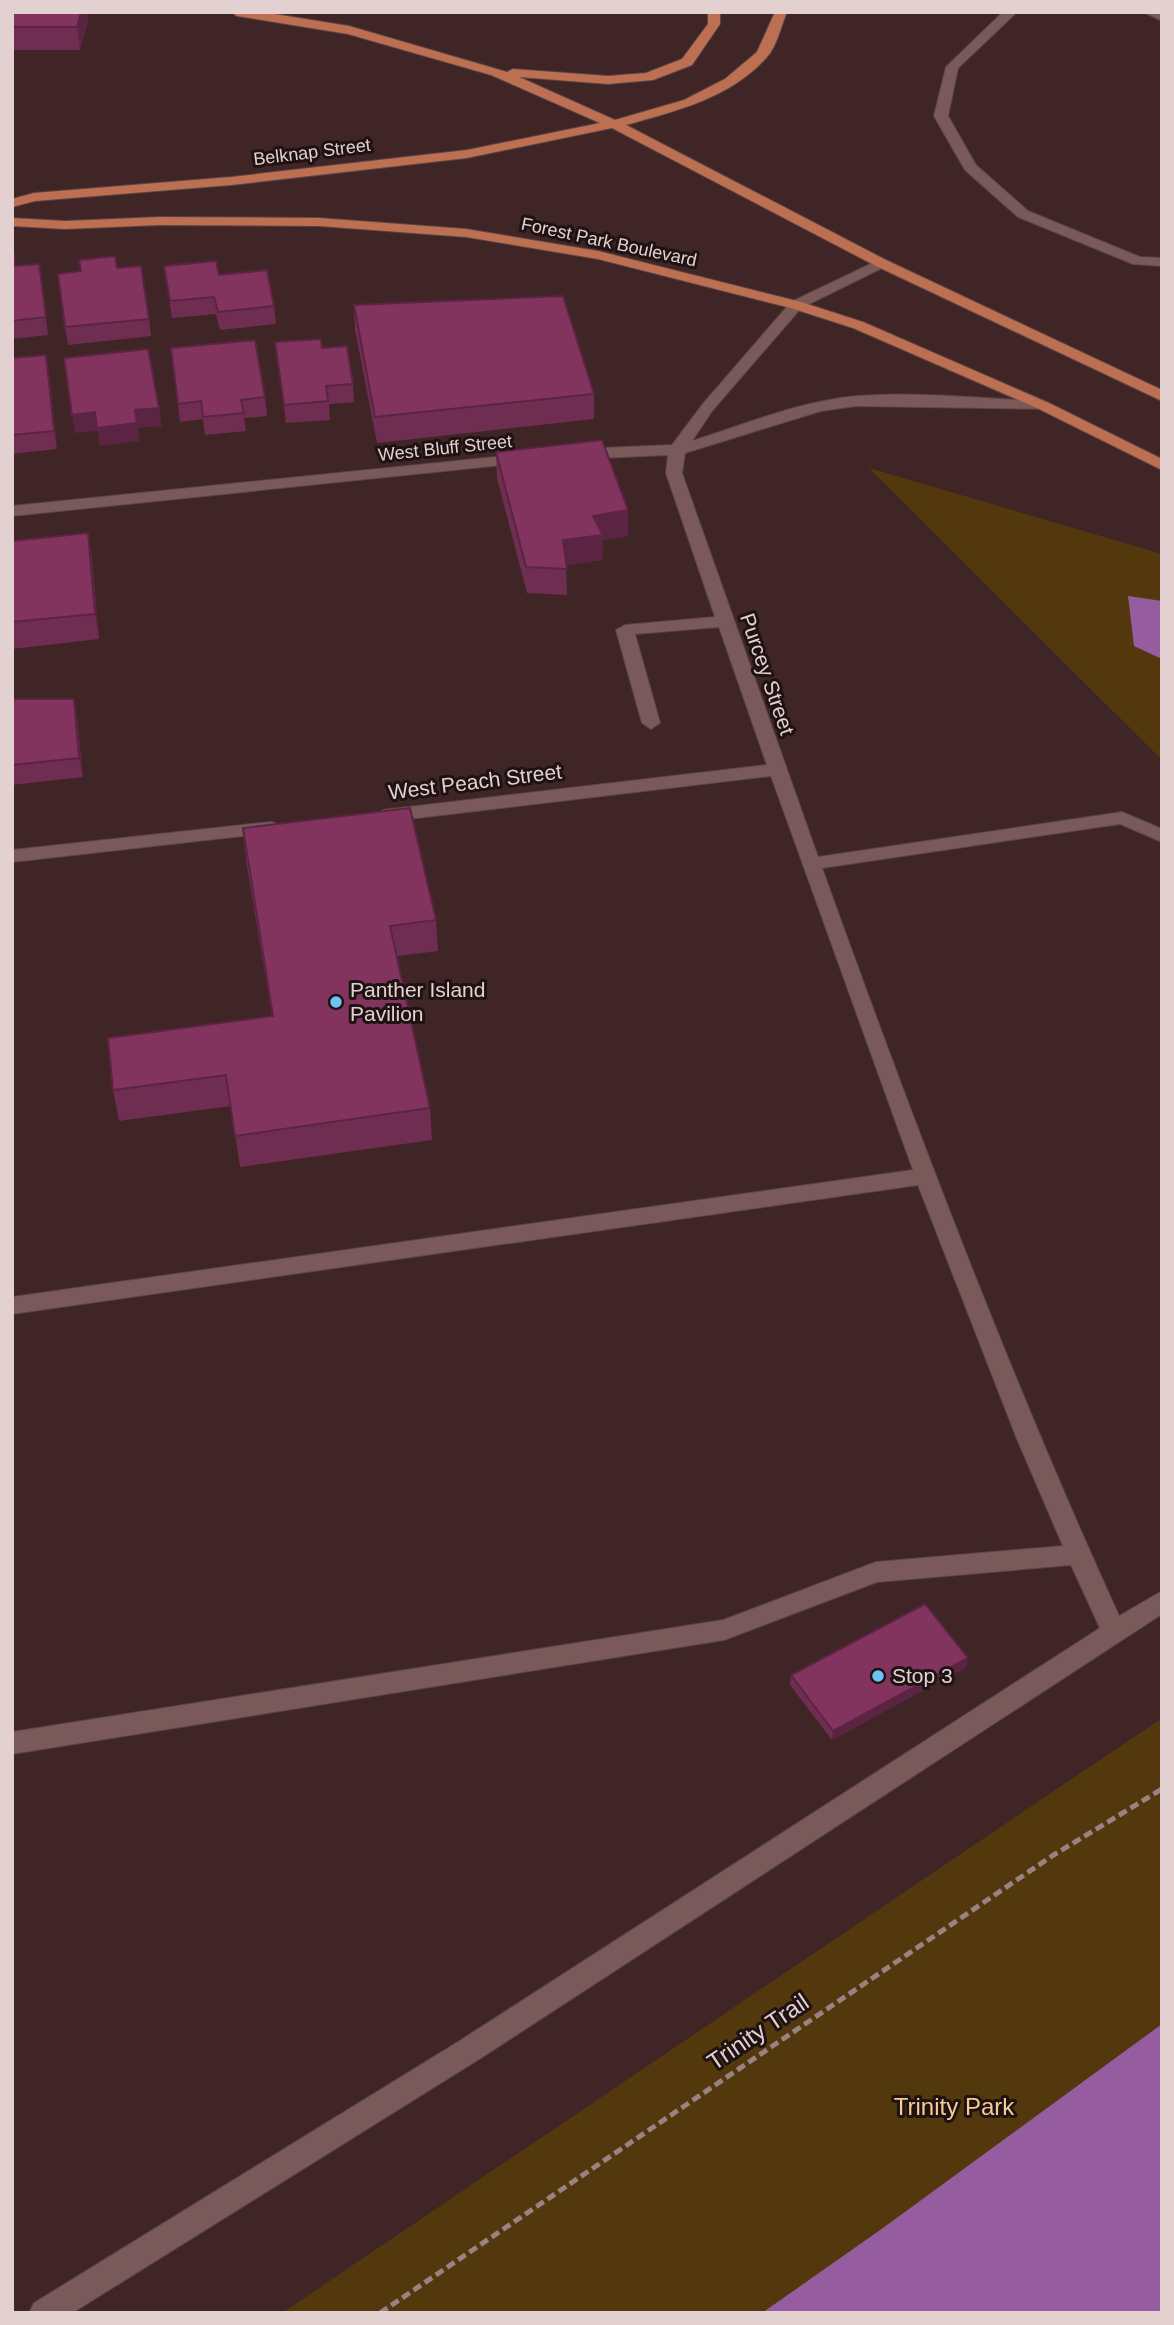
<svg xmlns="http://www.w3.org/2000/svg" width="1174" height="2325" viewBox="0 0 1174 2325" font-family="Helvetica,sans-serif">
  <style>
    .green { fill: #53380e }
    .water { fill: #955da0 }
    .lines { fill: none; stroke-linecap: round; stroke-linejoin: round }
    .minor-casing { stroke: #5b4445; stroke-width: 2 }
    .major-casing { stroke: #5b4445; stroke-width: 2 }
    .path { stroke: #988282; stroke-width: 5; stroke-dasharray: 9 4.5; stroke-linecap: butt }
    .minor { fill: #79595a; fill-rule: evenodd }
    .major { fill: #bc6f51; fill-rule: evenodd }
    .wall { fill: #702d52 }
    .shaded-wall { fill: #5b2442 }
    .building { fill: #82345f; stroke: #5b2442; stroke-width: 2 }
    .poi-dot { fill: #6ec2f3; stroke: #1e1212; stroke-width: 2.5 }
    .labels { text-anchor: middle; stroke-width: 6; stroke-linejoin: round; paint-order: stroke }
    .far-street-label { font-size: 18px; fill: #e3d0d0; stroke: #1e1212 }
    .street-label { font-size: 21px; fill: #e3d0d0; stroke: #1e1212 }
    .poi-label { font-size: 21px; fill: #e3d0d0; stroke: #1e1212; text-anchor: start }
    .near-street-label { font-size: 24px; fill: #e3d0d0; stroke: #1e1212 }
    .near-park-label { font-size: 24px; fill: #f7cb92; stroke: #1e1212 }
  </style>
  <rect width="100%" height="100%" fill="#402526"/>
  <g class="green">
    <polygon points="869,468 1162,554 1162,760"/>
    <polygon points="1162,1718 1162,2313 282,2313"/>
  </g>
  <g class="water">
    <polygon points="1128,596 1162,601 1162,659 1134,646"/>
    <polygon points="1162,2024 1162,2313 762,2313 883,2228"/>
  </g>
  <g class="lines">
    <defs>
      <g id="minor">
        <polygon points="1003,12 1017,12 958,68 948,116 976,165 1028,211 1140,257 1162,258 1162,266 1133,264 1018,217 965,170 934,116 946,67"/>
        <polygon points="1144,12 1162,12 1162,21"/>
        <path d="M881,259L888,263L886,266L801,308L712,411L692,441C745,424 801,401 857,396C918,391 982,399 1044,401L1052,406L1049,409L856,406L821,411L685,453L682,473L818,857L1122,812L1162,829V842L1120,824L822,868C913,1121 1008,1372 1119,1616L1162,1591V1614L481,2058L72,2313H29L34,2303L461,2040L1100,1628L1071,1565L877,1582L724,1640L12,1754V1732L723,1620L876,1562L1063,1546L1017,1439L918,1185L12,1314V1297L913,1170L771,776L383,822L374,816L383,810L767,765L719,627L635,634L660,723L651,729L642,723L616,630L625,625L715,617L666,473L668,455L578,459L570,454L578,449L672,445L702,405L791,302Z"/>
        <polygon points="526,454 532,456 534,459 532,462 12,516 12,506"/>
        <polygon points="271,822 278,824 280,828 278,832 12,862 12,850"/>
      </g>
      <g id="major">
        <path d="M231,12H262L349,26L507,72L513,69L608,76L646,73L682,59L708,24V12H720V24L692,65L653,80L608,84L519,77L615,120L684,100L725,79L757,52L775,12H787C781,26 777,46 767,57C731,98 676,111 626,125L886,260L1162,390V401L876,266L612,128L467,158L231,185L35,201L12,207V199L34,193L231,177L467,150L600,123L491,75L348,34L237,16Z"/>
        <polygon points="160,217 319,218 466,229 598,251 801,302 863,322 1049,403 1162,459 1162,470 1039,409 853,328 791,308 598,259 466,237 319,226 160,225 65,229 12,226 12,218 65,221"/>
      </g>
    </defs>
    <use href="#minor" class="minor-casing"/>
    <use href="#major" class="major-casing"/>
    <polyline class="path" points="380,2313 1052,1856 1162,1789"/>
    <use href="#minor" class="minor"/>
    <use href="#major" class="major"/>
  </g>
  <g class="wall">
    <polygon points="12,12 87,12 88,20 80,50 12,50"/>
    <polygon points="14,253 16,266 42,282 48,335 12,339 12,254"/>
    <polygon points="164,266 219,275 274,306 276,324 220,330 216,314 172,318"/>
    <polygon points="117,268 149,319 151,336 68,345 65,327"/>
    <polygon points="354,305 594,394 594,419 377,443 355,330"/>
    <polygon points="275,342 322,348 353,384 354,402 329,404 330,420 286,423"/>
    <polygon points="171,348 265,397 267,416 244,418 246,431 205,435 203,419 180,422"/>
    <polygon points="46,355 49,373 57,449 12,454 12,358"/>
    <polygon points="496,452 628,510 628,536 603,540 602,560 566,565 567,595 527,593 497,478"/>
    <polygon points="12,526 14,540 88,533 92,559 99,639 12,649"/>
    <polygon points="12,699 74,699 77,718 83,777 12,785"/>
    <polygon points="243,828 436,920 438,951 397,956 430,1108 432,1140 240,1167 231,1106 119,1121 113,1090 272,1016 246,860"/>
    <polygon points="968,1658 966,1667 832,1740 790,1685 791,1675"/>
  </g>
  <g class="shaded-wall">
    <polygon points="81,12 87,12 88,20 80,50 77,27"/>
    <polygon points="46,355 49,373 57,449 54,431"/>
    <polygon points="159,408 162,426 138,428 140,441 100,446 97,431 75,433 72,415"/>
    <polygon points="628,510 628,536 603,540 602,560 563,566 563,540 593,516"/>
    <polygon points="88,533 92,559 99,639 95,614"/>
    <polygon points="74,699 77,718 83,777 79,758"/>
    <polygon points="968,1658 966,1667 832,1740 833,1731"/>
  </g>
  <g class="building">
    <polygon points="12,12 81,12 77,27 12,27"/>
    <polygon points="14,253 15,266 39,264 46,317 12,321 12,254"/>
    <polygon points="115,256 117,268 141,266 149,319 65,327 58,274 81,271 79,260"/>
    <polygon points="216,261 219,275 267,270 274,306 218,312 214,297 170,301 164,266"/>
    <polygon points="563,296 594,394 375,417 354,305"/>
    <polygon points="321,339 322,348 347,346 353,384 326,386 328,401 284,405 275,342"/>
    <polygon points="255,340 265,397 241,400 244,413 203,417 201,401 178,404 171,348"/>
    <polygon points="148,349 159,408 135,410 137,423 97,428 95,412 72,415 64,358"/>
    <polygon points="46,355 54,431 12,435 12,358"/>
    <polygon points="602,440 628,510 593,516 603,535 563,540 567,569 526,567 496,452"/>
    <polygon points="88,533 95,614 12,622 12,541"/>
    <polygon points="12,699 74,699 79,758 12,765"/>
    <polygon points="410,808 436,920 390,926 430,1108 235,1136 226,1075 113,1090 108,1038 273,1016 243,828"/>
    <polygon points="925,1604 968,1658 833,1731 791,1675"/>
  </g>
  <g class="poi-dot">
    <circle cx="336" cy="1002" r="7"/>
    <circle cx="878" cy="1676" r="7"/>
  </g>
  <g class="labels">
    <g class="far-street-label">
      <text transform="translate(312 152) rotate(-7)" y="6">Belknap Street</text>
      <text transform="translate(609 242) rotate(12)" y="6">Forest Park Boulevard</text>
      <text transform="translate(445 448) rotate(-6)" y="6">West Bluff Street</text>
    </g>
    <g class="street-label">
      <text transform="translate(767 674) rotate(71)" y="7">Purcey Street</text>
      <text transform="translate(475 782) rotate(-7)" y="7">West Peach Street</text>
    </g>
    <g class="poi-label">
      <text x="350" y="997">Panther Island<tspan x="350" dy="24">Pavilion</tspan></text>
      <text x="892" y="1683">Stop 3</text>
    </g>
    <g class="near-street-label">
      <text transform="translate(758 2032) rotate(-34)" y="8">Trinity Trail</text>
    </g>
    <g class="near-park-label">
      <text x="954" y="2115">Trinity Park</text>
    </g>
  </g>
  <rect width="1174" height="2325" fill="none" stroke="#e3d0d0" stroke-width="28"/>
</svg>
